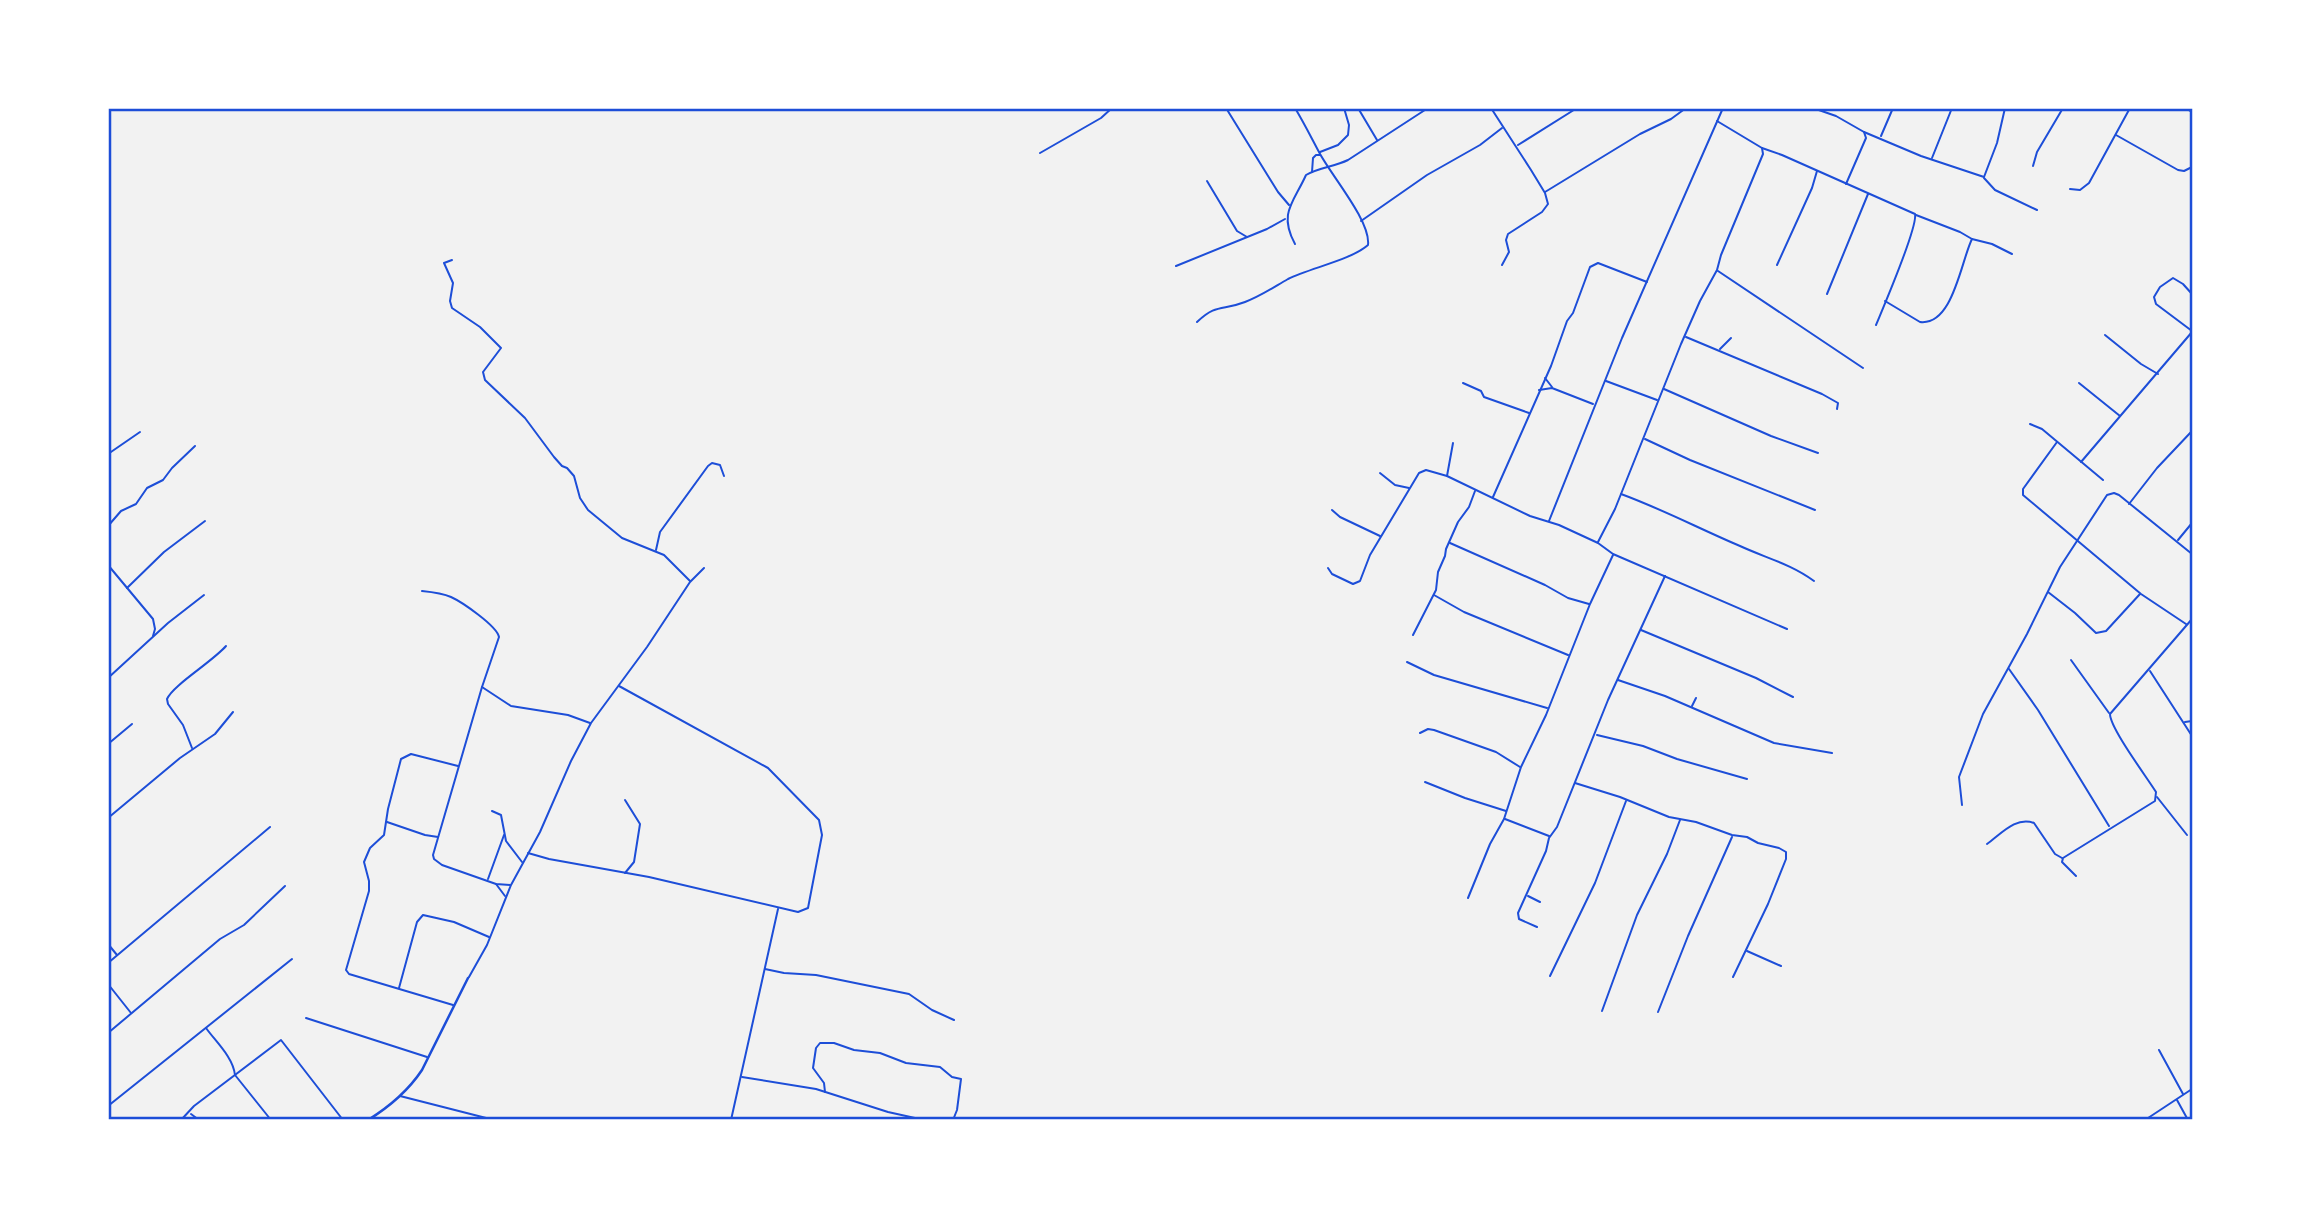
<svg xmlns="http://www.w3.org/2000/svg" width="2301" height="1228" viewBox="0 0 2301 1228" font-family="Poppins,sans-serif">
  <style>
    .lines { fill: none; stroke-linecap: round; stroke-linejoin: round }
    .minor { stroke: #1d4ed8; stroke-width: 2 }
    .tertiary { stroke: #1d4ed8; stroke-width: 2.5 }
    .neatline { fill: none; stroke: #1d4ed8; stroke-width: 2.5 }
  </style>
  <rect width="100%" height="100%" fill="#f2f2f2"/>
  <g class="lines">
    <g class="minor">
      <polyline points="1226,108 1278,192 1289,205"/>
      <polyline points="1358,108 1377,140"/>
      <polyline points="1491,108 1531,170 1545,193 1548,204 1542,212 1508,234 1506,240 1509,252 1502,265"/>
      <polyline points="1813,108 1836,116 1864,132 1921,156 1984,177 1997,143 2005,108"/>
      <polyline points="2185,108 2192,112"/>
      <path d="M1717,121L1762,148L1782,155L1915,214C1918,227 1883,308 1876,325"/>
      <polyline points="2116,135 2178,170 2184,171 2192,167"/>
      <polyline points="1881,136 1893,108"/>
      <polyline points="1518,145 1577,108"/>
      <polyline points="1320,152 1338,145 1348,135 1349,125 1344,108"/>
      <polyline points="1040,153 1101,118 1112,108"/>
      <polyline points="1932,158 1952,108"/>
      <polyline points="2033,166 2037,152 2063,108"/>
      <polyline points="1312,172 1313,158 1316,155 1320,155"/>
      <polyline points="1984,178 1995,190 2037,210"/>
      <polyline points="1207,181 1237,231 1247,237"/>
      <polyline points="1846,184 1866,138 1864,132"/>
      <polyline points="2070,189 2080,190 2089,183 2130,108"/>
      <polyline points="1545,192 1640,134 1671,119 1686,108"/>
      <polyline points="1916,215 1960,232 1972,239 1992,244 2012,254"/>
      <polyline points="1361,221 1427,175 1480,145 1502,128"/>
      <path d="M1295,244C1278,213 1294,202 1306,175C1320,167 1334,167 1348,160L1428,108"/>
      <polyline points="452,260 444,263 453,283 450,301 452,308 480,327 501,348 483,372 485,380 525,418 554,457 562,466 567,468 574,476 580,498 588,510 622,538 664,555 690,581"/>
      <polyline points="1777,265 1812,188 1817,171"/>
      <polyline points="1176,266 1267,229 1285,219"/>
      <polyline points="1718,271 1863,368"/>
      <polyline points="1827,294 1868,194"/>
      <path d="M1885,301L1920,322C1953,326 1961,261 1972,239"/>
      <path d="M1197,322C1217,303 1222,311 1245,302C1261,296 1274,287 1288,279C1310,268 1351,260 1368,245C1371,221 1330,174 1319,152C1311,137 1304,123 1295,108"/>
      <polyline points="2192,331 2156,304 2154,297 2160,287 2173,278 2183,284 2192,294"/>
      <polyline points="2105,335 2141,364 2158,374"/>
      <polyline points="1686,337 1822,394 1838,403 1837,409"/>
      <polyline points="1720,349 1731,338"/>
      <polyline points="1545,378 1552,387"/>
      <polyline points="1606,381 1657,400"/>
      <polyline points="1463,383 1481,391 1484,397 1529,413"/>
      <polyline points="2079,383 2120,416"/>
      <polyline points="1664,389 1771,436 1818,453"/>
      <polyline points="1539,390 1552,388 1593,404"/>
      <polyline points="2030,424 2042,429 2103,480"/>
      <polyline points="1645,439 1690,460 1815,510"/>
      <polyline points="2057,442 2023,489 2023,495 2141,594 2186,624"/>
      <polyline points="108,454 140,432"/>
      <polyline points="2081,462 2192,332"/>
      <polyline points="1380,473 1395,485 1409,488"/>
      <polyline points="1447,476 1453,443"/>
      <path d="M1621,494C1662,509 1700,529 1740,546C1766,558 1791,564 1814,581"/>
      <polyline points="1493,497 1551,366 1567,321 1573,313 1590,267 1598,263 1647,282"/>
      <polyline points="2129,504 2157,468 2192,431"/>
      <polyline points="1332,510 1340,517 1380,536"/>
      <polyline points="1549,521 1622,338 1723,108"/>
      <polyline points="108,526 121,511 136,504 147,488 163,480 172,468 195,446"/>
      <polyline points="2178,540 2192,523"/>
      <polyline points="1598,542 1615,509 1681,344 1700,301 1717,270 1721,255 1763,154 1762,148"/>
      <polyline points="1450,543 1545,585 1568,598 1589,604"/>
      <polyline points="656,550 660,532 708,466 712,463 720,465 724,476"/>
      <polyline points="108,565 153,619 155,629 153,636"/>
      <polyline points="1328,568 1332,574 1353,584 1360,581 1370,555 1419,473 1426,470 1447,476 1530,516 1559,525 1598,543 1613,554 1787,629"/>
      <polyline points="127,588 164,552 205,521"/>
      <path d="M422,591C432,592 442,593 451,597C462,602 497,626 499,637L482,687L433,855L434,859L442,865L496,884L510,885"/>
      <polyline points="2048,592 2075,613 2096,633 2106,631 2140,594"/>
      <polyline points="1434,595 1464,612 1568,655"/>
      <polyline points="1641,630 1756,678 1793,697"/>
      <polyline points="1413,635 1436,590 1438,572 1445,556 1446,549 1458,522 1469,507 1475,491"/>
      <polyline points="2071,660 2109,713"/>
      <polyline points="1407,662 1434,675 1547,708"/>
      <polyline points="2009,669 2038,710 2109,826"/>
      <polyline points="2150,671 2192,736"/>
      <polyline points="108,678 168,623 204,595"/>
      <polyline points="1618,680 1665,696 1774,743 1832,753"/>
      <polyline points="482,687 511,706 568,715 590,723"/>
      <polyline points="1692,706 1696,698"/>
      <polyline points="2185,722 2192,721"/>
      <polyline points="1420,733 1428,729 1434,730 1496,752 1520,767"/>
      <polyline points="1597,735 1643,746 1677,759 1747,779"/>
      <polyline points="108,744 132,724"/>
      <path d="M192,748L183,725L168,704L167,699C173,685 212,662 226,646"/>
      <polyline points="1425,782 1465,798 1506,811"/>
      <polyline points="1575,783 1620,797 1669,817 1696,822 1732,835 1747,837 1758,843 1779,848 1786,852 1786,859 1768,904 1733,977"/>
      <polyline points="2157,797 2187,835"/>
      <polyline points="1962,805 1959,777 1983,714 2027,634 2060,567 2107,495 2114,493 2119,495 2192,554"/>
      <polyline points="492,811 501,815 506,841 522,862"/>
      <polyline points="108,818 180,758 215,734 233,712"/>
      <polyline points="1505,819 1549,836"/>
      <polyline points="387,822 425,835 438,837"/>
      <path d="M1987,844C2001,834 2016,816 2034,823L2055,854L2062,858"/>
      <polyline points="528,853 549,859 649,877 798,912 808,908 822,835 819,820 768,768 619,686"/>
      <polyline points="625,873 634,862 640,824 625,800"/>
      <path d="M2076,876L2062,862L2063,858L2155,801L2156,792C2146,776 2110,728 2110,714L2192,619"/>
      <polyline points="488,879 504,835"/>
      <polyline points="496,884 505,896"/>
      <polyline points="1528,896 1540,902"/>
      <polyline points="1468,898 1490,844 1504,819 1521,767 1546,715 1590,604 1613,555"/>
      <polyline points="1537,927 1519,919 1518,913 1546,851 1549,838 1557,827 1608,700 1665,576"/>
      <polyline points="108,944 117,955"/>
      <polyline points="1747,951 1781,966"/>
      <polyline points="108,963 270,827"/>
      <polyline points="765,969 784,973 816,975 909,994 932,1010 954,1020"/>
      <polyline points="1550,976 1595,883 1626,801"/>
      <polyline points="469,977 487,945 511,885 540,832 571,761 591,723 647,647 690,582 704,568"/>
      <polyline points="108,984 131,1013"/>
      <polyline points="399,988 417,922 423,915 454,922 489,937"/>
      <polyline points="453,1005 349,974 346,970 369,891 369,881 364,862 370,848 384,835 388,809 401,759 411,754 458,766"/>
      <polyline points="1602,1011 1637,915 1667,854 1680,820"/>
      <polyline points="1658,1012 1688,936 1732,837"/>
      <polyline points="306,1018 427,1057"/>
      <path d="M206,1028C216,1042 233,1057 235,1075L271,1120"/>
      <polyline points="108,1033 220,939 244,925 285,886"/>
      <polyline points="2159,1050 2183,1094"/>
      <polyline points="742,1077 816,1089 888,1112 924,1120"/>
      <polyline points="825,1092 824,1083 813,1068 816,1048 820,1043 834,1043 854,1050 880,1053 906,1063 940,1067 952,1077 961,1079 957,1110 953,1120"/>
      <polyline points="400,1096 494,1120"/>
      <polyline points="2177,1100 2188,1120"/>
      <polyline points="108,1106 292,959"/>
      <polyline points="191,1114 199,1120"/>
      <polyline points="108,1117 110,1120"/>
      <polyline points="181,1120 194,1106 281,1040 343,1120"/>
      <polyline points="731,1120 778,909"/>
      <polyline points="2145,1120 2192,1089"/>
    </g>
    <path class="tertiary" d="M368,1120C389,1107 408,1091 422,1070L468,978"/>
  </g>
  <rect width="2301" height="1228" fill="none" stroke="#ffffff" stroke-width="220"/>
  <rect x="110" y="110" width="2081" height="1008" class="neatline"/>
</svg>
